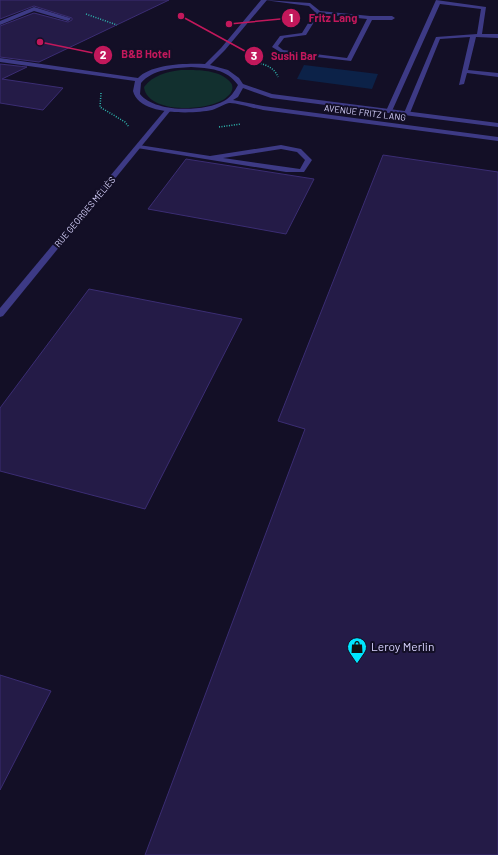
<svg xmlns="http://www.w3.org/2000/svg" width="498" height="855" viewBox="0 0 498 855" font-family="Barlow,sans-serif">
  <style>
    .green { fill: #12302f }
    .water { fill: #0c2248 }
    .building { fill: #241b47; stroke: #3b2d73 }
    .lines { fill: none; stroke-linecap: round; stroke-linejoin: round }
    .path { stroke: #2fb8b0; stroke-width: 1.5; stroke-dasharray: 1 1.5; stroke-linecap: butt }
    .service { fill: #3d3a85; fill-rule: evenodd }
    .minor { fill: #3d3a85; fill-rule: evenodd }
    .tertiary { fill: #3d3a85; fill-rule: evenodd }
    .labels { text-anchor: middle; stroke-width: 4; stroke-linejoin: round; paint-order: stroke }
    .far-street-label { font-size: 9px; fill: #d9d4ff; stroke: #130f26 }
    .near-poi-label { font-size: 12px; fill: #d9d4ff; stroke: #130f26; text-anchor: start }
    .leader { fill: none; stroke: #c2185b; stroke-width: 1.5 }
    .callout-dot { fill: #c2185b; stroke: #130f26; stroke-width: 1.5 }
    .mark-label { font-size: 12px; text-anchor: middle; font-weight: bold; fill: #fff }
    .callout-label { font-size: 11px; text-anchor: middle; font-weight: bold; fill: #c2185b; stroke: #130f26; stroke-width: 4; stroke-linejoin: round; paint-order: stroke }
  </style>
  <rect width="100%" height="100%" fill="#130f26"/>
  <path class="green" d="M181,70C197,70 220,69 231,83C234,87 232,93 228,96C213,112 147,115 144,87C153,75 167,72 181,70Z"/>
  <polygon class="water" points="304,65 378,74 372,89 297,79"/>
  <g class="building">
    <polygon points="0,0 169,0 39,62 0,57 0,26 34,13 68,22 72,20 72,18 34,6 0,19"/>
    <polygon points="0,64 27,67 2,79 63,88 43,110 0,103"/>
    <polygon points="383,155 498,172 498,855 145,855 305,429 278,421"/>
    <polygon points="186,159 314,179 286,234 148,209"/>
    <polygon points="89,289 242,319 145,509 0,471 0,408"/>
    <polygon points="0,675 51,691 0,790"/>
  </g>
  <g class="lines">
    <g class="path">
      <polyline points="86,14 117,25"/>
      <path d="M246,60C258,63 273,64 278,77"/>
      <polyline points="101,93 100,107 125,122 129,127"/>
      <polyline points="219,127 241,124"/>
    </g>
    <g class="service">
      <path d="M264,0L310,3L320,11L370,16H392L395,18L392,20H372L351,61L282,53L272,47L280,36L302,33L315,12L309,6ZM319,14L367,19L347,58L283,50L278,46L284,38L306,35Z"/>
      <polygon points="436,0 486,7 482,34 498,34 498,38 476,37 468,70 498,73 498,77 467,73 464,84 459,85 470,37 440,39 410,113 405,114 404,113 436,37 477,34 481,9 440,4 392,111 387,112 386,111"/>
      <polygon points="34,7 70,18 71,19 68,21 34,11 0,25 0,21"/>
      <path d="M139,145L210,156L281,145L301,149L312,160L304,172H286L137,148V146ZM281,149L297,152L305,160L300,169L223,158Z"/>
    </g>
    <polygon class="minor" points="166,109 171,110 3,316 0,317 0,308"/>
    <path class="tertiary" d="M261,0H267L225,50L210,65L228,70L239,78L243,84L272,94L498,123V127L271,98L243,88L238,97L233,100L263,106L498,137V141L263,110C257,109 234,102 229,103C224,104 218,108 212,110C193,114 139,116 133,91L135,81L0,62V58L138,78C151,64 186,63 205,64L221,48ZM191,67C209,68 227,69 238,85C234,92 231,97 224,101C204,112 155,113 140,94L141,83C153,69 174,68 191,67Z"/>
  </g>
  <defs>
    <symbol id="shop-pin" viewBox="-11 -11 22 30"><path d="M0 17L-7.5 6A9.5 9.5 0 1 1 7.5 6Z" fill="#00e5ff" stroke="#130f26"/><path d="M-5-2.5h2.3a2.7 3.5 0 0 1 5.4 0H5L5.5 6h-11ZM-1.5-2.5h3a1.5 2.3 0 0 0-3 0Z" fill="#111"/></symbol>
  </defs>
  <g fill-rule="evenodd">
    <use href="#shop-pin" x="346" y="636" width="22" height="30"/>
  </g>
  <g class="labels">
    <g class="far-street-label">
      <text transform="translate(365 113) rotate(7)" y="3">AVENUE FRITZ LANG</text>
      <text transform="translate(85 212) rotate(-50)" y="3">RUE GEORGES MÉLIÈS</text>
    </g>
    <g class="near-poi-label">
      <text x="371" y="651">Leroy Merlin</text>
    </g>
  </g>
  <path class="leader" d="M229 24L291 18M40 42L103 55M181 16L254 56"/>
  <g class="callout-dot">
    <circle cx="229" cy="24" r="4"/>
    <circle cx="40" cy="42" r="4"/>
    <circle cx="181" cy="16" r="4"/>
    <circle cx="291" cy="18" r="10"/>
    <circle cx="103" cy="55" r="10"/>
    <circle cx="254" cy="56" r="10"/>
  </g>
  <g class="mark-label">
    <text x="291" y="22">1</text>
    <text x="103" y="59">2</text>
    <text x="254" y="60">3</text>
  </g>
  <g class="callout-label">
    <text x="333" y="22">Fritz Lang</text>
    <text x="146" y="58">B&amp;B Hotel</text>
    <text x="294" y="60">Sushi Bar</text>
  </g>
</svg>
